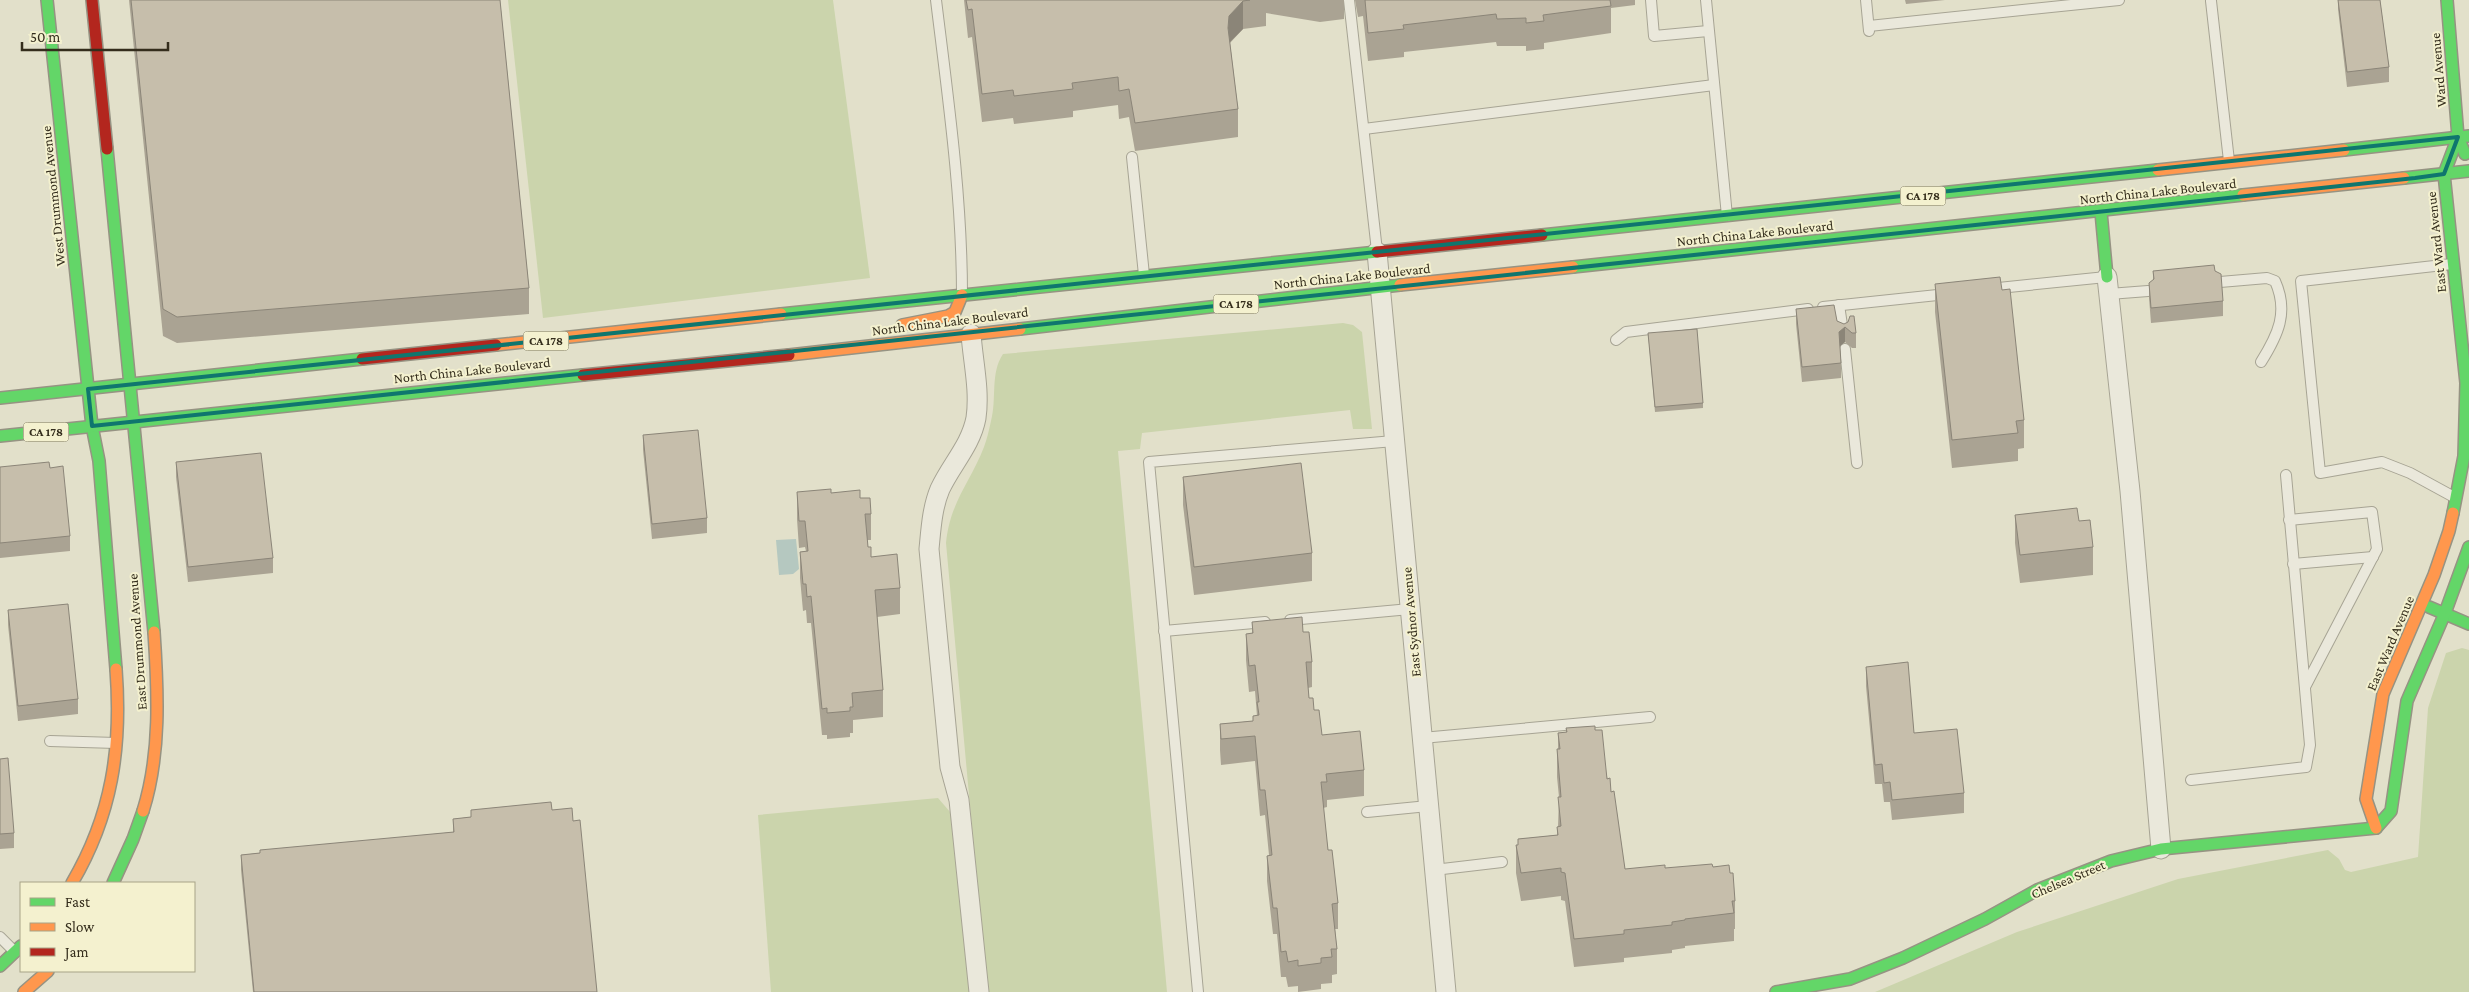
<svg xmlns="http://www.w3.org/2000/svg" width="2469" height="992" viewBox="0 0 2469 992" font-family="'Crimson Pro',serif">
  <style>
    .green { fill: #cbd4ac }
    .water { fill: #b5c8c0 }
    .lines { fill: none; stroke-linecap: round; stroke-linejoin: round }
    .lane-casing { stroke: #a7a494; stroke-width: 12 }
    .street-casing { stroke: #a7a494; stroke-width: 21 }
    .fast-casing { stroke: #969383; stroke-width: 14 }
    .slow-casing { stroke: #969383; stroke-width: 14 }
    .jam-casing { stroke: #969383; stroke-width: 14 }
    .lane { stroke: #eae8db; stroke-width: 10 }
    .street { stroke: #eae8db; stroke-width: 19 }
    .fast { stroke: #63d668; stroke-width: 11 }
    .slow { stroke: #ff974d; stroke-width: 11 }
    .jam { stroke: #b3261e; stroke-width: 11 }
    .wall { fill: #aaa393 }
    .shaded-wall { fill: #8b8578 }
    .building { fill: #c6beab; stroke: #8b8578 }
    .marked { fill: none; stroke: #0f766e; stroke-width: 4; stroke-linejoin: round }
    .labels { text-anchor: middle; stroke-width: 4; stroke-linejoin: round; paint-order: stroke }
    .shield { fill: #f4f1cf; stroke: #6e6852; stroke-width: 1 }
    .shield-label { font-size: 12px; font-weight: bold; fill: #342d1c }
    .street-label { font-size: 14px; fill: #342d1c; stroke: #f4f1cf }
  </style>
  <rect width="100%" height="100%" fill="#e2e0ca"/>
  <g class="green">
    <polygon points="508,0 833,0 870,278 543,318"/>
    <path d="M1343,323L1353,325L1362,332L1372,429H1353L1350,410L1142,433L1140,449L1118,451L1167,992H987L946,543C950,502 970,483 984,447C987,439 989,430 991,421C997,399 990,373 1003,354Z"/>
    <polygon points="2462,648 2469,650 2469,992 1875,992 2017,932 2178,879 2328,850 2339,859 2345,870 2351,872 2418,857 2428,708 2446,653"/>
    <polygon points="938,798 957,820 969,992 771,992 758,815"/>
  </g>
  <polygon class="water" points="796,539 799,569 793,574 779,575 776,540"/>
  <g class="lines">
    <defs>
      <g id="lane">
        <path d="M936,0C948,98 962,196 962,295"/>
        <polyline points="1349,0 1377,251"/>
        <polyline points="1651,0 1654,36 1708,31"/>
        <polyline points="1706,0 1727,216"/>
        <polyline points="1866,0 1869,31"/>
        <polyline points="2211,1 2229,161"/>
        <polyline points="1869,26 2119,0"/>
        <polyline points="1364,129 1714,85"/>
        <polyline points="1132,157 1144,275"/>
        <polyline points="2452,264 2301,281 2320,473 2382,462 2410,473 2454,497"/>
        <path d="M2220,282L2267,278L2275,281C2289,312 2278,335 2261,362"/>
        <polyline points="1989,289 2106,277"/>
        <polyline points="2109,294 2148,291"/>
        <polyline points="1839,305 1843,332"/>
        <polyline points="1823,307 1947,294"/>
        <polyline points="1616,340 1626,332 1808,309"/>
        <polyline points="1845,349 1857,463"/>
        <polyline points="2289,520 2372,512 2377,549 2305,687"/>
        <polyline points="2293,564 2373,557"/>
        <polyline points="1290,620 1410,609"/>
        <polyline points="1164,631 1265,622"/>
        <polyline points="1422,738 1650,717"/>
        <polyline points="50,741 116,743"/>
        <polyline points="2191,780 2306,767 2310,745 2286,475"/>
        <polyline points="1367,812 1428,806"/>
        <polyline points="1434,870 1502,862"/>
        <polyline points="0,937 15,952"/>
        <polyline points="1198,992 1149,462 1394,441"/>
      </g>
      <g id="street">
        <polyline points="1377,252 1446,992"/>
        <polyline points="2107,277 2130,491 2161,849"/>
        <path d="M971,334C973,362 980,390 976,418C971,445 951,465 940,489C932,508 931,529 929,549L950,767L959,800L979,992"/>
      </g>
      <g id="fast">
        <polyline points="47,0 92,426 99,461 116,669"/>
        <polyline points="2447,0 2458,137 2465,154"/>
        <polyline points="107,149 154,632"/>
        <polyline points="2344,150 2469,136"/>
        <polyline points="2404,178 2469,171"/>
        <polyline points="2101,212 2107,277"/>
        <polyline points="1542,235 2158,170"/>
        <polyline points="1573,267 2243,195"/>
        <polyline points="781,314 1377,252"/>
        <polyline points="1020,329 1400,285"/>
        <polyline points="0,398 362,359"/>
        <polyline points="0,436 583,375"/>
        <polyline points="2453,513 2464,456 2466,383 2444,174 2458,137"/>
        <polyline points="2429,607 2469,624"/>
        <polyline points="2376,828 2391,811 2407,701 2445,613 2469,547"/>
        <polyline points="113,883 133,839 143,811"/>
        <polyline points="0,966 21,946"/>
        <polyline points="1776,992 1850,979 1903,958 1985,919 2037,890 2111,861 2161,849 2376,828"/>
      </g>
      <g id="slow">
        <polyline points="2158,170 2344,150"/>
        <polyline points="2243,195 2404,178"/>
        <polyline points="1400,285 1573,267"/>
        <polyline points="902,325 948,316 955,312 962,295"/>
        <polyline points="496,345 781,314"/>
        <polyline points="789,355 1020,329"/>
        <path d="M143,811C161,754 158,691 154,632"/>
        <polyline points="2376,828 2366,799 2383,694 2434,575 2449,531 2453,513"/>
        <path d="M72,883C112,815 122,748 116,669"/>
        <polyline points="24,992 48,971"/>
      </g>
      <g id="jam">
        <polyline points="92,0 107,149"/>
        <polyline points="1377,252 1542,235"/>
        <polyline points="362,359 496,345"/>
        <polyline points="583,375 789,355"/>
      </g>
    </defs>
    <use href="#lane" class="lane-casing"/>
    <use href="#street" class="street-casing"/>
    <use href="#fast" class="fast-casing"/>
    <use href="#slow" class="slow-casing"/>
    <use href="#jam" class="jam-casing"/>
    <use href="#lane" class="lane"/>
    <use href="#street" class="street"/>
    <use href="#fast" class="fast"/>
    <use href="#slow" class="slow"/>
    <use href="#jam" class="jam"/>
  </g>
  <g class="wall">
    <polygon points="129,0 500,0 529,288 529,314 177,343 163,336"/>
    <polygon points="964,0 1344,0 1344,19 1320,22 1266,13 1266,26 1243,29 1230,43 1238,109 1238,137 1135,151 1129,117 1119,119 1118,105 1073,111 1073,117 1014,124 1013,118 982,122 972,37 968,38"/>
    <polygon points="1355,0 1635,0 1635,5 1611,8 1611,33 1544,43 1544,49 1526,51 1526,46 1497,46 1496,42 1404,52 1404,57 1368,61 1363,16 1358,17"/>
    <polygon points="1905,0 1945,0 1906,4"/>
    <polygon points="2338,0 2380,0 2389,67 2389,82 2347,87 2338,9"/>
    <polygon points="2153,271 2223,301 2223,316 2151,323 2149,298 2149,283 2153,280"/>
    <polygon points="1935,284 2002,290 2024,420 2024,448 2018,449 2018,461 1952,468 1935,312"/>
    <polygon points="1796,309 1837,321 1856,333 1856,348 1852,348 1845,342 1840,346 1841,363 1841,378 1802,382 1796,324"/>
    <polygon points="1648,333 1703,403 1703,408 1655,412"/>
    <polygon points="643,435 707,518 707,533 652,539 643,450"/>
    <polygon points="176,462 273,558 273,573 188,582 176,477"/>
    <polygon points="0,467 70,536 70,551 0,558"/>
    <polygon points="1183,477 1312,553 1312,581 1194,595 1183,505"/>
    <polygon points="797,492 831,493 860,498 871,514 871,540 867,540 868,547 871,557 900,588 900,614 877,617 883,690 883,717 853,720 853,733 850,733 850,737 827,739 827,735 822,735 811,623 807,623 806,610 803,611 800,578 800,552 806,551 805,547 799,548 797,519"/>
    <polygon points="2015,515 2079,521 2093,547 2093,575 2020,583 2015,543"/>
    <polygon points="8,610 78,699 78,714 18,721 8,625"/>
    <polygon points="1252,622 1303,632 1312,662 1312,687 1308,688 1309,698 1314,710 1322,735 1364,770 1364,796 1327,800 1327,807 1323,808 1328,850 1338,903 1338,929 1335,929 1337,949 1337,974 1332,975 1332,983 1321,984 1321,989 1298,992 1298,986 1288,987 1286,977 1281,977 1277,934 1273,934 1267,881 1267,856 1269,855 1265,815 1260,816 1255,761 1221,765 1220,750 1220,724 1253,721 1253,716 1257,716 1255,691 1249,692 1246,660 1246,634 1252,633"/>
    <polygon points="1866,667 1914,733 1964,793 1964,813 1892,820 1890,802 1884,802 1882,784 1875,784 1866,686"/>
    <polygon points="1566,728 1595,730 1611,792 1625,869 1713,867 1730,873 1735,901 1735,929 1734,929 1734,941 1685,946 1685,948 1672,950 1672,953 1624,958 1624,962 1574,967 1565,901 1561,900 1561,896 1521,901 1516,873 1516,845 1518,845 1518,839 1557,835 1557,827 1558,827 1559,797 1557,777 1557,749 1558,749 1558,733 1566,732"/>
    <polygon points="0,759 14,833 14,848 0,849"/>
    <polygon points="471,810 552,810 573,821 597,992 253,992 241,870 241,855 453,832 453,819 471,817"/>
  </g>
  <g class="shaded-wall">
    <polygon points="1243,1 1243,29 1229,43 1228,28 1229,16"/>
    <polygon points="1845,327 1845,342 1839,347 1839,332"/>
  </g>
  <g class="building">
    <polygon points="131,0 500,0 529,288 177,317 163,309"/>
    <polygon points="966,0 1250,0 1243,1 1229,16 1228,28 1238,109 1135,123 1129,89 1119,91 1118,77 1072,83 1073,89 1014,96 1013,90 982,94 972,9 968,10"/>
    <polygon points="1365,0 1610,0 1611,6 1543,15 1544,21 1526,23 1526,18 1497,19 1496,14 1403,25 1404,29 1368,33"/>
    <polygon points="2338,0 2380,0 2389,67 2347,72"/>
    <polygon points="2214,265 2215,271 2221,274 2223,301 2151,308 2149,283 2154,279 2153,271"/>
    <polygon points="2000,277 2002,290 2010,289 2024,420 2016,421 2018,433 1952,440 1935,284"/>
    <polygon points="1834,305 1837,321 1844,324 1848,322 1850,316 1854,316 1856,333 1852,333 1845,327 1839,332 1841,363 1802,367 1796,309"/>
    <polygon points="1697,329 1703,403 1655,407 1648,333"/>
    <polygon points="698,430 707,518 652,524 643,435"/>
    <polygon points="261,453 273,558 188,567 176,462"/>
    <polygon points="49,462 50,468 63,466 70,536 0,543 0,467"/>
    <polygon points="1301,463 1312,553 1194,567 1183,477"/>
    <polygon points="831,489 831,493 860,490 860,498 870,498 871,514 865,514 868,547 871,547 871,557 897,554 900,588 875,590 883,690 852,693 853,707 850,707 850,711 827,713 827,708 822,709 811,596 807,597 806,584 803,584 800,552 808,551 805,521 799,521 797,492"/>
    <polygon points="2077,508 2079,521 2090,520 2093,547 2020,555 2015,515"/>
    <polygon points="68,604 78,699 18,706 8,610"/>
    <polygon points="1302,617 1303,632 1309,632 1312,662 1306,662 1309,698 1313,698 1314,710 1319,710 1322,735 1360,731 1364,770 1326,774 1327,782 1321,782 1328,850 1332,850 1338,903 1332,904 1337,949 1331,949 1332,957 1321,958 1321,963 1298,966 1298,960 1288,962 1286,951 1281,952 1277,908 1273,908 1267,856 1272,855 1265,790 1260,790 1255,736 1221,739 1220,724 1253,721 1253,716 1259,715 1257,702 1259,702 1255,665 1249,666 1246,634 1253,633 1252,622"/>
    <polygon points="1908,662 1914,733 1957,729 1964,793 1892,800 1890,782 1884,783 1882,764 1875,765 1866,667"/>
    <polygon points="1595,726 1595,730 1602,730 1607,779 1610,778 1611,792 1614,791 1625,869 1665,865 1665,868 1712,864 1713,867 1729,865 1730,873 1733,873 1735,901 1732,901 1734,913 1685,919 1685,920 1672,922 1672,925 1624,930 1624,934 1574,939 1565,873 1561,872 1561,868 1521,873 1516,845 1518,845 1518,839 1558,835 1557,827 1561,826 1558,797 1561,797 1557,749 1560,749 1558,733 1567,732 1566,728"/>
    <polygon points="8,758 14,833 0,834 0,759"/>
    <polygon points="551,802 552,810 572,808 573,821 580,820 597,992 254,992 241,855 260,853 260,850 454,832 453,819 471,817 471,810"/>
  </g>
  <path class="marked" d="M2458,137L2444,174L2415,178L92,426L88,389Z"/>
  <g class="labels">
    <g class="shield">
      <rect x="1900.5" y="186.5" width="45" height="19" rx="4"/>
      <rect x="1213.5" y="294.5" width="45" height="19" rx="4"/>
      <rect x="523.5" y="331.5" width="45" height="19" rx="4"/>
      <rect x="23.5" y="422.5" width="45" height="19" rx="4"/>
    </g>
    <g class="shield-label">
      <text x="1923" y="200">CA 178</text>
      <text x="1236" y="308">CA 178</text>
      <text x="546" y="345">CA 178</text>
      <text x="46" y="436">CA 178</text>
    </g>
    <g class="street-label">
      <text transform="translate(2438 70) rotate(-95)" y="5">Ward Avenue</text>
      <text transform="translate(2158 191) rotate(-6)" y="5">North China Lake Boulevard</text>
      <text transform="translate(53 196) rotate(-96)" y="5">West Drummond Avenue</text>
      <text transform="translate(1755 233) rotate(-6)" y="5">North China Lake Boulevard</text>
      <text transform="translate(2436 242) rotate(-96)" y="5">East Ward Avenue</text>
      <text transform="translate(1352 276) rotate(-6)" y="5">North China Lake Boulevard</text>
      <text transform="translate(950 321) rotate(-7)" y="5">North China Lake Boulevard</text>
      <text transform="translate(472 370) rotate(-6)" y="5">North China Lake Boulevard</text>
      <text transform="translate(1411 622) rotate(-95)" y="5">East Sydnor Avenue</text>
      <text transform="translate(137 642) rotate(-94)" y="5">East Drummond Avenue</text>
      <text transform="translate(2390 643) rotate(-67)" y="5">East Ward Avenue</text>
      <text transform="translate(2068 879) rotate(-23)" y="5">Chelsea Street</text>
    </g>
  </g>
  <rect x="20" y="882" width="175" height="90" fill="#f4f1cf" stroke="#a7a387"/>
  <rect x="30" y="898" width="25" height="8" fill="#63d668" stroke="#a7a387"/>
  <text x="65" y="907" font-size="15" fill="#342d1c">Fast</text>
  <rect x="30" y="923" width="25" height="8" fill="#ff974d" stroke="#a7a387"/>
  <text x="65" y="932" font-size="15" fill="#342d1c">Slow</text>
  <rect x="30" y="948" width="25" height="8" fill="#b3261e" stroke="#a7a387"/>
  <text x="65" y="957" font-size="15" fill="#342d1c">Jam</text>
  <path d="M22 42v8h146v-8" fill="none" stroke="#342d1c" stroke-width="2.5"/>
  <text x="30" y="42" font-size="15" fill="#342d1c" stroke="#f4f1cf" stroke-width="4" paint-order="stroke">50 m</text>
</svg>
